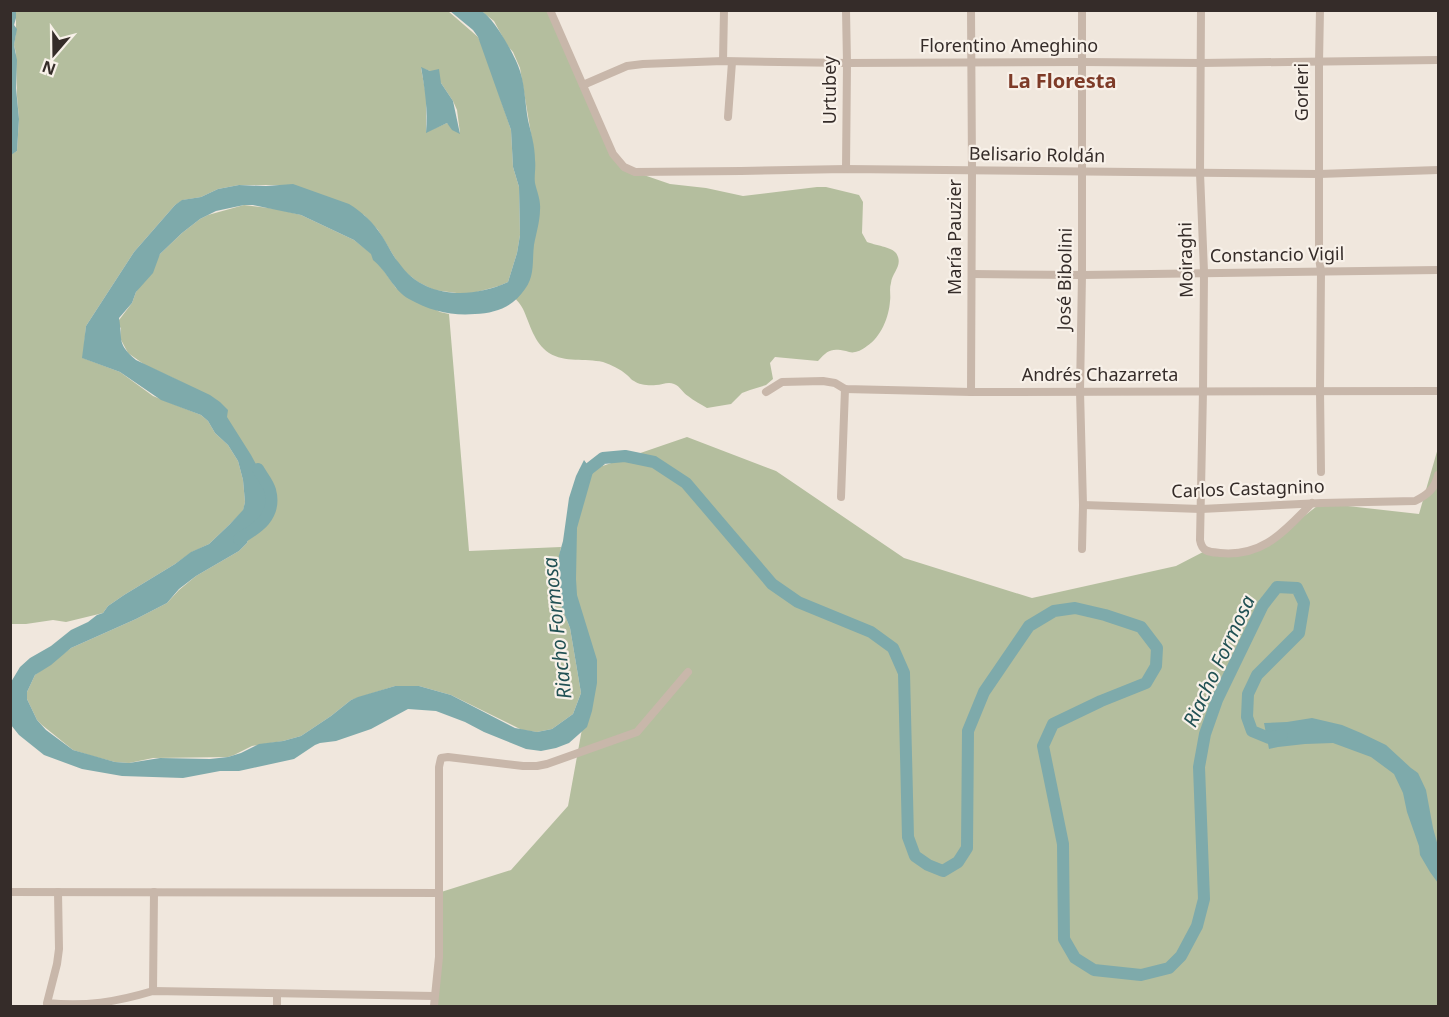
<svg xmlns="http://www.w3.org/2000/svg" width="1449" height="1017" viewBox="0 0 1449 1017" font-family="'Noto Sans',sans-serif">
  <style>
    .green { fill: #b4be9e; fill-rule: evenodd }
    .water { fill: #7eaaab }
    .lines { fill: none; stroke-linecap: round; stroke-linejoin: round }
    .river { stroke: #7eaaab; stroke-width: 12 }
    .minor { stroke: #c8b7aa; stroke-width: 8 }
    .labels { text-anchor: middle; stroke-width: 4.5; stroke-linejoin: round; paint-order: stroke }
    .street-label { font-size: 18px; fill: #352c29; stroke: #f8f1e9 }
    .neighbourhood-label { font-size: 20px; font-weight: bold; fill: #7e3b28; stroke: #f8f1e9 }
    .water-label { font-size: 20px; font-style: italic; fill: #215154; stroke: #f8f1e9 }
  </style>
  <rect width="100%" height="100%" fill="#f0e7dd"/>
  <g class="green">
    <path d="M16,11H448L478,37L483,47L511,130L513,167L519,187L520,235L517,253L508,282L499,286L473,293L464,294L434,290L418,282L404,271L398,263L378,230L364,215L285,185H239L218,189L201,197L183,200L175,205L134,252L86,326L83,358L120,372L153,396L201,415L208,421L215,433L228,445L238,461L243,480L245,502L243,511L230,524L209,544L192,552L175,564L124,595L108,606L103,613L66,622L53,620L26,624H11L10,155L17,151L19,119L17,96L16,53L14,45L16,33ZM421,68L430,71L441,83L453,101L457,110L460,133L447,123L426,132V95Z"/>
    <path d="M481,11H550L613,154L635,172L670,184L706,188L743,196L817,187H826L859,195L863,202L862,233L867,242C874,245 892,247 896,253C904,265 892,272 891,283C889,289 891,295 890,301C889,317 881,337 867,346C865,348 858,352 855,352C852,353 849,352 846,351C831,348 828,350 818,361L775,357L770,363L773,379L766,385L750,390L742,393L731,404L707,408C701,404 694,401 688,396C683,393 680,386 674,384C668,381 662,385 656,385C650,386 639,385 634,381C631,380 630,377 627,375C620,369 612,365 603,362C585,358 565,363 549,353C534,343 530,324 523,309C520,303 514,297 509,292L524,272L534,152L520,68L513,52L507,45L494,21Z"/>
    <polygon points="244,205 277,209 301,215 354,240 372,254 396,288 440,312 449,314 469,551 561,547 558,563 559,594 562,608 570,628 581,693 573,714 552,729 537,732 522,730 451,695 419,686 395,686 351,700 331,716 301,736 283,741 252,746 234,755 228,757 153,758 129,763 115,762 92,756 73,750 42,725 37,720 27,699 27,692 35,675 71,648 136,619 167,603 179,590 196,576 239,551 247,543 250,532 264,520 271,511 270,490 215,399 173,378 145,365 128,353 120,338 121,328 116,324 132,303 136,292 160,254 182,233 200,219 208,215"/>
    <polygon points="687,437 776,471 904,558 1032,598 1176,566 1205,551 1230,554 1268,544 1321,503 1419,514 1438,448 1438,1006 434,1006 438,893 511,870 568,806 588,696 568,579 585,472"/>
  </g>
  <g class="water">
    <polygon points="16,11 16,18 14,25 17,29 14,45 17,60 16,88 19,119 17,151 11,155 10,11"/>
    <path d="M450,11C455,10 475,9 481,11C493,16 516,57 520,71C525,86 525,104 528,120C531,133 535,146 535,160C536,168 534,176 535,183C537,192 541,200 540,210C540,221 536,234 534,245C532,261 535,276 525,289C513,307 496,313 475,314C452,316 430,311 409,299C393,290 387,271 373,260L371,254L354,240L301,215L253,205H244L216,211L200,219L182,233L160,254L153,273L136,292L132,303L119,318C123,340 116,343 136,360L210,395L220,402L228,410L227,417L251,455L270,490L264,520L259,527L250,532L247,543L239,551L196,576L179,589L167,603L136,619L71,648L51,665L35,675L27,692V699L37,720L46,730L73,750L115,762L129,763L160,758L210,759L228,757L241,753L259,744L283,741L301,736L331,716L351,700L358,697L395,686H419L451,695L515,728L537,732L552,729L573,714L581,693L570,628L562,608L559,594L557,570L559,555L563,541L569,498L576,476L584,460L593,472L577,528L576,579L577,595L597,660V683L592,711L587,727L569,743L556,748L541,751L526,749L484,732L465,722L436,711L408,709L371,729L336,741L320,743L315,745L294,759L239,771H220L183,778L122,776L82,769L44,755L19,735L11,725V682L20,667L30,658L51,646L71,630L88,622L97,615L103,613L108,606L124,595L175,564L191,552L209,544L230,524L243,510L245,502L243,480L238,461L228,445L215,433L208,421L201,415L161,400L120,372L82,358L86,326L134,252L175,205L182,200L201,197L218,189L239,185L266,186L293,184L349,204C362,212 373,222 382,236C388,245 392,255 399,263C424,299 471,299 508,282L517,253L520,235L519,187L513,167L511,130L478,37L473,30Z"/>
    <path d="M421,67L430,71L439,69L441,83L453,101L460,134L452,130L447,123L426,133C428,110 425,90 421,67Z"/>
    <polygon points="1312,718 1342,725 1361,733 1386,745 1411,768 1418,773 1426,790 1433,828 1438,846 1438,883 1430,872 1420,855 1419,846 1407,812 1403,793 1394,774 1371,757 1333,743 1305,744 1278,747 1269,749 1264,723 1287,722"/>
  </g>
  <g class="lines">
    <g class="river">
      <polyline points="583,479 585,472 603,458 625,456 654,462 686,483 772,584 798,602 871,632 893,648 904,673 908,837 915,856 928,865 943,871 958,862 967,848 968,731 984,692 1029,626 1054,611 1075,608 1105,615 1141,627 1157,648 1156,666 1146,683 1101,701 1053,724 1043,746 1063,844 1064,939 1075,958 1094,970 1141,975 1169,968 1181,956 1197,926 1204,899 1199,767 1205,734 1217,700 1263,605 1277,587 1297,588 1304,603 1299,633 1257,675 1248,694 1247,717 1252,731 1269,738 1282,735"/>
      <path d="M239,539C258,528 277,516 270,490C268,483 262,476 258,469"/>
    </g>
    <g class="minor">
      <polyline points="550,10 613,154 624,167 635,172 741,171 846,169 1319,174 1438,170"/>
      <path d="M1201,10L1200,173L1204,272L1203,391L1200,540C1202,552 1209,552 1220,553C1264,557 1284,531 1312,503"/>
      <polyline points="1320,10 1319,62 1319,258 1321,271 1320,390 1321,472"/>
      <polyline points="723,61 724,10"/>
      <polyline points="583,85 627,66 643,64 723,61 847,63 1083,62 1201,63 1438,60"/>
      <polyline points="728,117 732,62"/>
      <polyline points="846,169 847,63 846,10"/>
      <polyline points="972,274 1082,275 1438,270"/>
      <polyline points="766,392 782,382 823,381 835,383 845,389 971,392 1438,391"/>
      <polyline points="971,392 972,170 971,10"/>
      <polyline points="841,497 845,389"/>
      <path d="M1083,505L1201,509L1321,503L1415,501C1427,495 1435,489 1438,475"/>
      <polyline points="1082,549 1083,505 1080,391 1082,275 1082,10"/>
      <polyline points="10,892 438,893"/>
      <path d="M58,892L59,949L57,964L47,1003C86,1007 116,1002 153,991L434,996"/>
      <polyline points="153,991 154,892"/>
      <polyline points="277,1006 277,994"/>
      <polyline points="434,1006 439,957 439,767 441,758 448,757 523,766 537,766 547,764 637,732 688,672"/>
    </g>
  </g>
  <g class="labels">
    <g class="street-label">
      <text x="1009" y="52">Florentino Ameghino</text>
      <text transform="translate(830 90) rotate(-90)" y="6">Urtubey</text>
      <text transform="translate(1302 92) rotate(-90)" y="6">Gorleri</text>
      <text transform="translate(1037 155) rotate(1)" y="6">Belisario Roldán</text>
      <text transform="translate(955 237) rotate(-90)" y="6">María Pauzier</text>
      <text transform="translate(1277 255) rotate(-1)" y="6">Constancio Vigil</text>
      <text transform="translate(1186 260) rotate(-91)" y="6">Moiraghi</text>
      <text transform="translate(1065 279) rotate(-89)" y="6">José Bibolini</text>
      <text x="1100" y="381">Andrés Chazarreta</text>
      <text transform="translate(1248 489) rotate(-2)" y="6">Carlos Castagnino</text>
    </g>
    <g class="neighbourhood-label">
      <text x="1062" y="88">La Floresta</text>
    </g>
    <g class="water-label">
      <text transform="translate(557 628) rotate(-96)" y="7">Riacho Formosa</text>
      <text transform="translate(1219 661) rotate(-65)" y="7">Riacho Formosa</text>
    </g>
  </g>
  <rect width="1449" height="1017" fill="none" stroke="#352c29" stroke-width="24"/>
  <g transform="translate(54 54) rotate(200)" stroke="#f8f1e9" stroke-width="4.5" paint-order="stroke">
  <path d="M0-4.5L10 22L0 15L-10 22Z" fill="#352c29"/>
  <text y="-9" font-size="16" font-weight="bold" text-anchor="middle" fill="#352c29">N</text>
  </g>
</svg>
